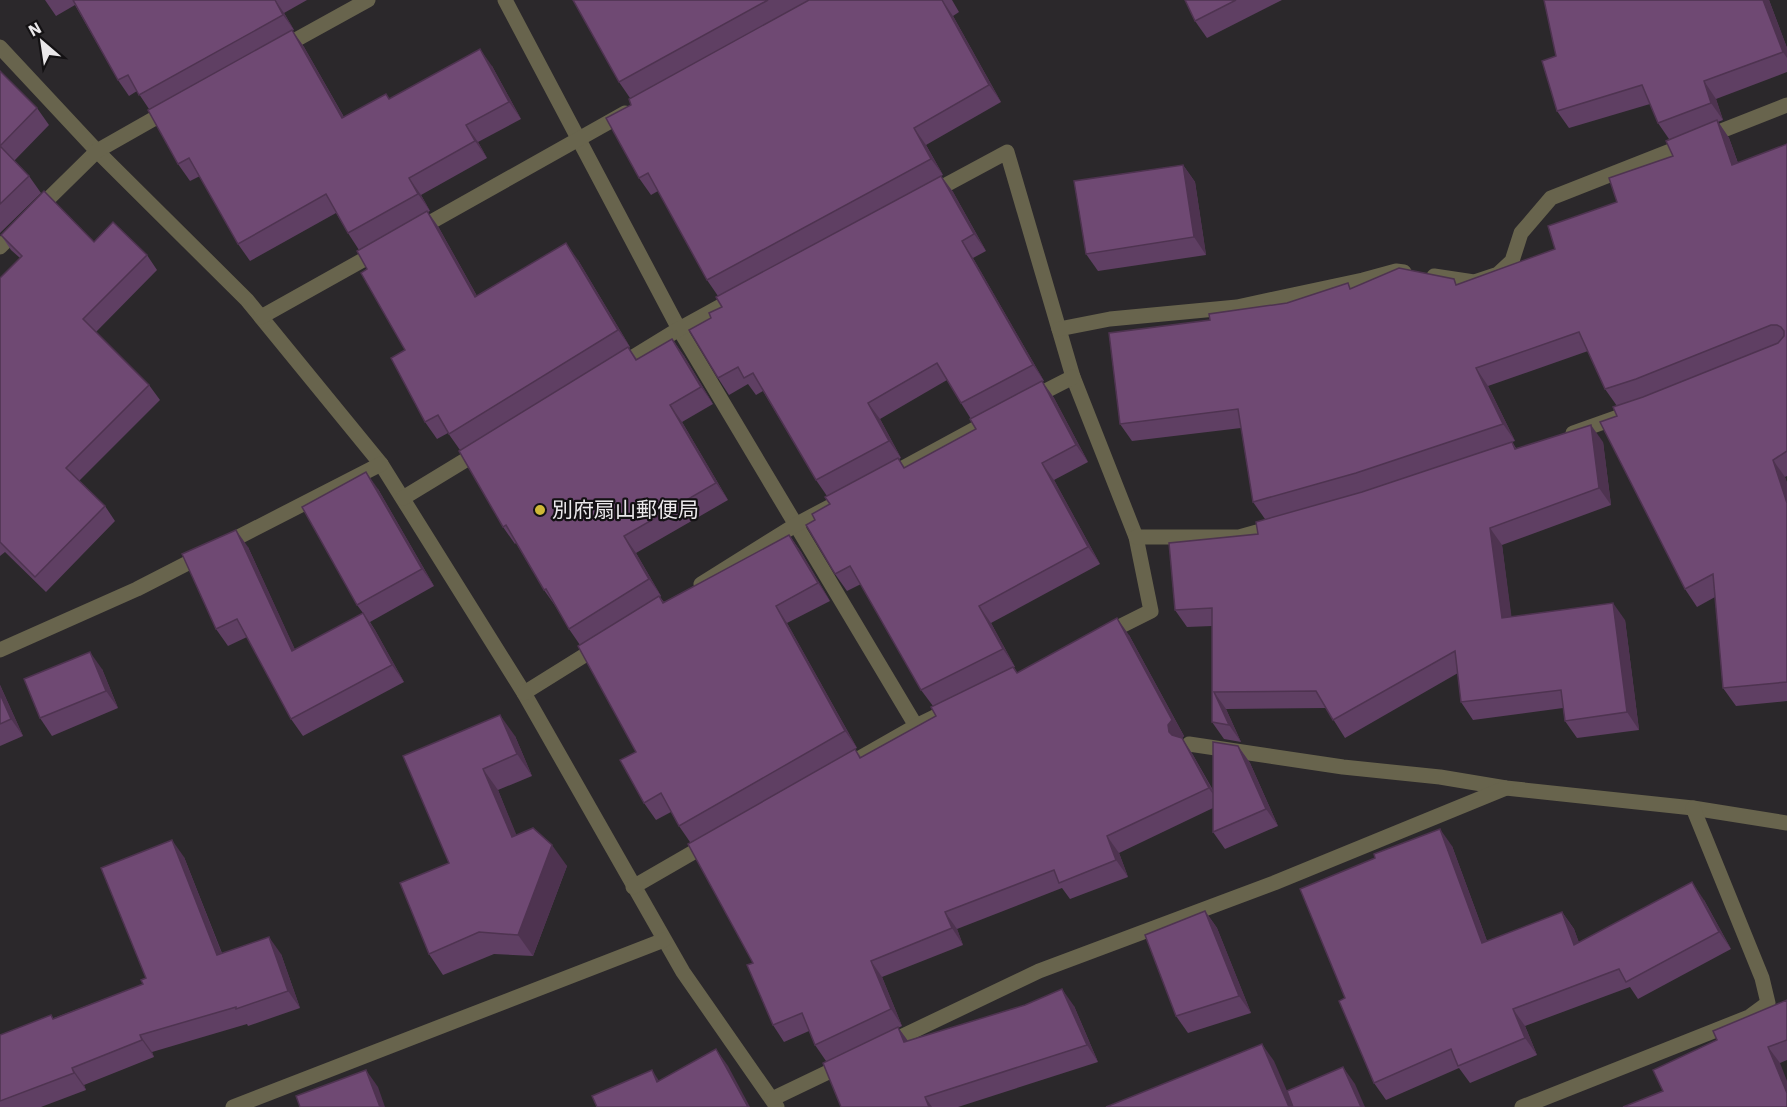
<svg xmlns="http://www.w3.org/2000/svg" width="1787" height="1107" viewBox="0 0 1787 1107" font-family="'IBM Plex Sans','Noto Sans JP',sans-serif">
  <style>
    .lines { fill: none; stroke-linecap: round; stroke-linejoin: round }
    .minor { stroke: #68644d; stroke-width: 15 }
    .wall { fill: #5f3f63; fill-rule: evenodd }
    .shaded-wall { fill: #4e3350 }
    .building { fill: #6f4973; stroke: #4e3350; stroke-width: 1.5 }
    .poi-dot { fill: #cfb837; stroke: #131113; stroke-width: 2 }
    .labels { text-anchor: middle; stroke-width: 4.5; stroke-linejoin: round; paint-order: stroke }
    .poi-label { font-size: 21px; fill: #eae8ea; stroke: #131113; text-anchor: start }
  </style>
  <rect width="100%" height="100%" fill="#2b282b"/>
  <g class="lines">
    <g class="minor">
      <polyline points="505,0 679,329 916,726"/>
      <polyline points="0,47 97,151 247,300 381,464 524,693 683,972 777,1107"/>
      <polyline points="281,48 368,0"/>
      <polyline points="929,194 1007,152 1073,377 1136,537 1151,611 1103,635"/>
      <polyline points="36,211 97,151 171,109"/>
      <polyline points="415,231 625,113"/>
      <polyline points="0,247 19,228"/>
      <polyline points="1434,276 1474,282 1498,274 1512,261 1521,233 1551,198 1787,105"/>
      <polyline points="261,317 379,251"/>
      <polyline points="1059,329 1110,319 1237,307 1363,280 1396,271 1404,272"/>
      <polyline points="617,367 679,329 739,296"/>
      <polyline points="1030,399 1073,377"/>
      <polyline points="1573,433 1618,417"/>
      <polyline points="888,476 993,419"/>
      <polyline points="403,498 482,450"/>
      <polyline points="1136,537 1239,537 1275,527"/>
      <polyline points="701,584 797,524 829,507"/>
      <polyline points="0,650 137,589 381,464"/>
      <polyline points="524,693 601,645"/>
      <polyline points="1189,744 1343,767 1440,777 1506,788 1693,808 1787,823"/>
      <polyline points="844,767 916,726 955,707"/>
      <polyline points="633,887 711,842"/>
      <polyline points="886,1044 1039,971 1274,883 1506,788"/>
      <polyline points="772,1099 845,1064"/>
      <polyline points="233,1107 664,940"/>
      <polyline points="1522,1107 1749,1017 1768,1003 1762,978 1693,808"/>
    </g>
  </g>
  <g class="wall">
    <path d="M45,0H307L284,13L294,30L292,31L304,47L344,117L386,94L390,99L492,66L521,119L478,142L487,158L421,195L430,211L428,212L439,228L477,296L578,260L630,347L629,348L637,359L672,339L684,356L713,404L682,422L728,500L636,553L661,596L660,597L664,602L789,535L801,552L830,601L787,623L857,748L855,749L861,757L936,716L933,706L921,690L861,584L847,591L835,574L815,520L830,504L827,496L816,480L763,391L756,395L748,384L729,395L718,378L711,318L722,307L718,296L707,280L658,191L651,195L639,178L630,98L619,82L573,0H952L959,12L953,16L1001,102L926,145L943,175L941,176L953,192L986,251L973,258L1044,381L1042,382L1054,398L1088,462L1054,480L1100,564L991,623L1015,667H1014L1017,673L1129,635L1184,736L1182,738L1193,755L1213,790L1238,746L1250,763L1278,826L1225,849L1213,832V808L1119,853L1128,877L1070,899L1062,888L957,929L963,945L882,977L902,1026L898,1028L908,1041L1074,1006L1098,1062L958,1107H841L826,1061L815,1045L809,1031L784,1042L773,1025L753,963L690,842L679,826L671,812L656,820L644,803L636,752L580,645L569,629L556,607L544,590L516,543L515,544L503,527L460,450L448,433L437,439L425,422L405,350L359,250L348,233L336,213L250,261L238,244L200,176L190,181L178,164L149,109L137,91L129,96L118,80L75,5L56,16ZM947,380L961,403L971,419L976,429L905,468L899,459L901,458L880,419Z"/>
    <polygon points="1185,0 1282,0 1207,38 1195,21"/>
    <polygon points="1544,0 1769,0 1787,48 1787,72 1716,99 1723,120 1718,122 1729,138 1738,163 1787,144 1787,476 1785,477 1787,483 1787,701 1736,706 1723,688 1715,597 1697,607 1685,589 1617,416 1617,406 1605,389 1588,351 1488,386 1515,441 1512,442 1516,448 1603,442 1611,505 1502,545 1511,617 1625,620 1639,730 1577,738 1565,721 1563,708 1473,720 1461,702 1458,673 1345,738 1326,708 1226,709 1241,742 1224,739 1212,722 1212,626 1187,627 1175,610 1258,534 1265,519 1253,502 1241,428 1132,441 1120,424 1210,320 1352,289 1458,284 1555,249 1617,202 1673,156 1669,139 1658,123 1650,104 1569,128 1557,111 1556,56"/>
    <polygon points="0,71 37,108 49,125 14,161 29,176 41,193 0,233"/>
    <polygon points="1183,165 1195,182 1206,255 1098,271 1086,254"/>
    <polygon points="1,235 94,242 147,255 157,270 96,332 149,385 160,400 79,481 105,506 115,521 46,592 5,552 0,556 0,278 20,258 11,250"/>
    <polygon points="378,489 434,586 370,622 375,630 404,682 303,736 291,719 247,637 228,646 216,629 248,547 295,650 363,613 357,605"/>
    <polygon points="102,669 118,708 52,736 40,718"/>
    <polygon points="0,685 23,736 0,746"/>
    <polygon points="515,736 532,776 498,790 516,835 567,866 533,956 494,954 443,975 429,954 449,863 403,756"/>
    <polygon points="1452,846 1487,941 1562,912 1574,929 1579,943 1704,900 1731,949 1638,999 1630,987 1525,1026 1537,1055 1470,1083 1459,1068 1386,1100 1374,1083 1345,998"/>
    <polygon points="184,857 222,953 281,954 300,1008 248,1026 247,1024 152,1052 154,1057 84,1085 86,1090 41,1107 0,1107 0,1035 54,1018 143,984 146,978"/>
    <polygon points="1205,911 1217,928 1251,1013 1188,1033 1176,1016"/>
    <polygon points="1787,1000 1787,1060 1780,1063 1663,1091 1717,1040"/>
  </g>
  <g class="shaded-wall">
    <polygon points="275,0 284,13 294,30 283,15"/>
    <polygon points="942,0 953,16 1001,102 989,85"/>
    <polygon points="1763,0 1769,0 1787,48 1787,58 1783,52"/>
    <polygon points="292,30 304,47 354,135 342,118"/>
    <polygon points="480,49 492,66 521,119 509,102"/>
    <polygon points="1704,81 1716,99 1723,120 1711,103"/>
    <polygon points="1717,120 1729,138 1745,183 1732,165"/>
    <polygon points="466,125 478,142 487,158 475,141"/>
    <polygon points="914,128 926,145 943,175 931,159"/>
    <polygon points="1183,165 1195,182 1206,255 1194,237"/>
    <polygon points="941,176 953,192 986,251 974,234"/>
    <polygon points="409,178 421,195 430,211 418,194"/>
    <polygon points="427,211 439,228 487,314 475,297"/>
    <polygon points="962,241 973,258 1044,381 1033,365"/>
    <polygon points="566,243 578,260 630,347 618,330"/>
    <polygon points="672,339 684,356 713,404 701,387"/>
    <polygon points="1476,368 1488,386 1515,441 1503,424"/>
    <polygon points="1042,381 1054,398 1088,462 1076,445"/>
    <polygon points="868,403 880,419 901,458 889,441"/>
    <polygon points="670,405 682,422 728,500 716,483"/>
    <polygon points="1591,425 1603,442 1611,505 1599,488"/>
    <polygon points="1773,460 1785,477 1787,483 1787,503"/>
    <polygon points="1042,463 1054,480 1100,564 1088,547"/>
    <polygon points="366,472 378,489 434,586 422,569"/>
    <polygon points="1490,528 1502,545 1514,635 1502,618"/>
    <polygon points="236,530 248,547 304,669 292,651"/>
    <polygon points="789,535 801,552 830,601 818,583"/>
    <polygon points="624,536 636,553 661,596 649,579"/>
    <polygon points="1613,603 1625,620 1639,730 1627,712"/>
    <polygon points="776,606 787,623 857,748 845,731"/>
    <polygon points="979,606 991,623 1015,667 1003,649"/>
    <polygon points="363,613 375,630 404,682 392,665"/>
    <polygon points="1117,618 1129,635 1184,736 1182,738 1193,755 1220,804 1169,732"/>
    <polygon points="90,652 102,669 118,708 106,691"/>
    <polygon points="0,685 23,736 11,719 0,694"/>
    <polygon points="1214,692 1226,709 1241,742 1229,725"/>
    <polygon points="500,715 515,736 532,776 517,754"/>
    <polygon points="1238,746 1250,763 1278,826 1266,809"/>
    <polygon points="483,769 498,790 526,858 512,837"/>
    <polygon points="1440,829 1452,846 1494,960 1482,943"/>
    <polygon points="1107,836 1119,853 1128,877 1116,860"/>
    <polygon points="172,840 184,857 229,972 217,955"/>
    <polygon points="552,845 567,866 533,956 518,935"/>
    <polygon points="1692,882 1704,900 1731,949 1719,932"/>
    <polygon points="1205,911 1217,928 1251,1013 1239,996"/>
    <polygon points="945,912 957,929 963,945 952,928"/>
    <polygon points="1562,912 1574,929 1586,962 1574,945"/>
    <polygon points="269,937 281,954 300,1008 288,991"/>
    <polygon points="871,961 882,977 902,1026 891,1009"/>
    <polygon points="1062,989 1074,1006 1098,1062 1087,1045"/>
    <polygon points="1513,1009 1525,1026 1537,1055 1525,1038"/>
    <polygon points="898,1027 910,1044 904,1042"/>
    <polygon points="140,1035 152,1052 154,1057 142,1040"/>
    <polygon points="1262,1044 1274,1061 1294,1107 1289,1107"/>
    <polygon points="1768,1047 1780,1063 1787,1081 1787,1093"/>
    <polygon points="716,1049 728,1066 750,1107 748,1107"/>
    <polygon points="1343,1067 1355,1084 1365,1107 1361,1107"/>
    <polygon points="72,1068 84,1085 86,1090 74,1073"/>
    <polygon points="366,1070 378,1087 385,1107 380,1107"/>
    <polygon points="652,1070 663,1087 657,1082"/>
    <polygon points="925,1097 932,1107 929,1107"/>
  </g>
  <g class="building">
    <polygon points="73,0 275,0 283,15 139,95 128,75 118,80"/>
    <polygon points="573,0 768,0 619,82"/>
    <polygon points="809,0 942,0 989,85 914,128 931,159 707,280 648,173 639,178 606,118 631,105 629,99"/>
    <polygon points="1185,0 1236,0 1195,21"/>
    <polygon points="1544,0 1763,0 1783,52 1704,81 1711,103 1658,123 1642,85 1557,111 1542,61 1556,56"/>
    <polygon points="292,30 342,118 386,94 389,99 480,49 509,102 466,125 475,141 409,178 418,194 348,233 326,194 238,244 189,158 178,164 148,110"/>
    <polygon points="0,71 37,108 0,146"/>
    <polygon points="1717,120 1732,165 1787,144 1787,451 1773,460 1787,503 1787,682 1723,688 1713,574 1685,589 1600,422 1617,416 1613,407 1643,397 1778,343 1784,336 1784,331 1781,327 1777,325 1771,325 1636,379 1605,389 1579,332 1476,368 1503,424 1356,473 1253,502 1238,409 1120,424 1109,333 1210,320 1209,314 1287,303 1348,283 1350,289 1399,268 1454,279 1456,285 1555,249 1548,226 1617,202 1609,178 1673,156 1666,141"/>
    <polygon points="0,146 29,176 0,204"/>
    <polygon points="1183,165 1194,237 1086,254 1074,181"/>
    <polygon points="941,176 974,234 962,241 1033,365 961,403 937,363 868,403 889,441 816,480 753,373 744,378 738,367 718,378 689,330 711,318 709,313 722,307 716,297"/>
    <polygon points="44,191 94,242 113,222 147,255 83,319 149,385 66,468 105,506 35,577 0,542 0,278 22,256 1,235"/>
    <polygon points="427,211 475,297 566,243 618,330 449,434 438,415 425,422 391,358 405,350 361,273 367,269 357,251"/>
    <polygon points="672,339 701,387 670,405 716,483 624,536 649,579 569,629 546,589 544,590 506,525 503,527 459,451 628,347 636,360"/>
    <polygon points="1042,381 1076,445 1042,463 1088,547 979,606 1003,649 921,690 850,566 835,574 806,525 815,520 812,514 830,504 825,497 898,458 904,468 976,429 970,419"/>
    <polygon points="1591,425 1599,488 1490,528 1502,618 1613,603 1627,712 1565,721 1561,690 1461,702 1455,651 1333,720 1316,691 1214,692 1229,725 1212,722 1212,608 1175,610 1169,543 1258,534 1256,522 1362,492 1512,442 1515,449"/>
    <polygon points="366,472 422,569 357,605 302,507"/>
    <polygon points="236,530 292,651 363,613 392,665 291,719 237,619 216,629 182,554"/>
    <polygon points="789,535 818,583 776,606 845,731 679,826 661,793 644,803 620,760 636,752 578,646 659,596 663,603"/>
    <polygon points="1117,618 1172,720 1168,725 1169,732 1172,735 1182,738 1209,788 1107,836 1116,860 1059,883 1054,870 945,912 952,928 871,961 891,1009 815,1045 802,1013 773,1025 747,965 753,963 688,844 855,749 860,758 936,716 931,707 1013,667 1017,673"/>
    <polygon points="90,652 106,691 40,718 24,679"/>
    <polygon points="0,694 11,719 0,724"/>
    <polygon points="500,715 517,754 483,769 512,837 533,828 552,845 518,935 479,932 429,954 400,883 449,863 403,756"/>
    <polygon points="1213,742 1238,746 1266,809 1213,832"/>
    <polygon points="1440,829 1482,943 1562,912 1574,945 1692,882 1719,932 1626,982 1619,969 1513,1009 1525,1038 1458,1066 1451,1049 1374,1083 1339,1001 1345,998 1300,889 1375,858 1374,854"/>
    <polygon points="172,840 217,955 269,937 288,991 236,1009 236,1007 140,1035 142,1040 72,1068 74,1073 0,1101 0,1035 51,1015 53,1019 143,984 141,980 146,978 101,868"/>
    <polygon points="1205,911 1239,996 1176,1016 1145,935"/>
    <polygon points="1062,989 1087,1045 925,1097 929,1107 841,1107 823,1063 898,1027 904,1042 1025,1005"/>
    <polygon points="1787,1000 1787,1040 1768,1047 1787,1093 1787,1107 1623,1107 1663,1091 1653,1070 1717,1040 1713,1031"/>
    <polygon points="1262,1044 1289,1107 1106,1107"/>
    <polygon points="716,1049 748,1107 597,1107 592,1096 652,1070 657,1082"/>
    <polygon points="1343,1067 1361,1107 1293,1107 1287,1091"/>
    <polygon points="366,1070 380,1107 300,1107 296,1096"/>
  </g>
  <circle class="poi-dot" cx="540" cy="510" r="6"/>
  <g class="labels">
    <g class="poi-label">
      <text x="552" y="517">別府扇山郵便局</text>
    </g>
  </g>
  <g transform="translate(42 42) rotate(331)" stroke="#131113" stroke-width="4.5" paint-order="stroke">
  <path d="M0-4.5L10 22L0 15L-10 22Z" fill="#eae8ea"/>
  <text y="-9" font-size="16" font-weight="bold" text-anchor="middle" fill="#eae8ea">N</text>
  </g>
</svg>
